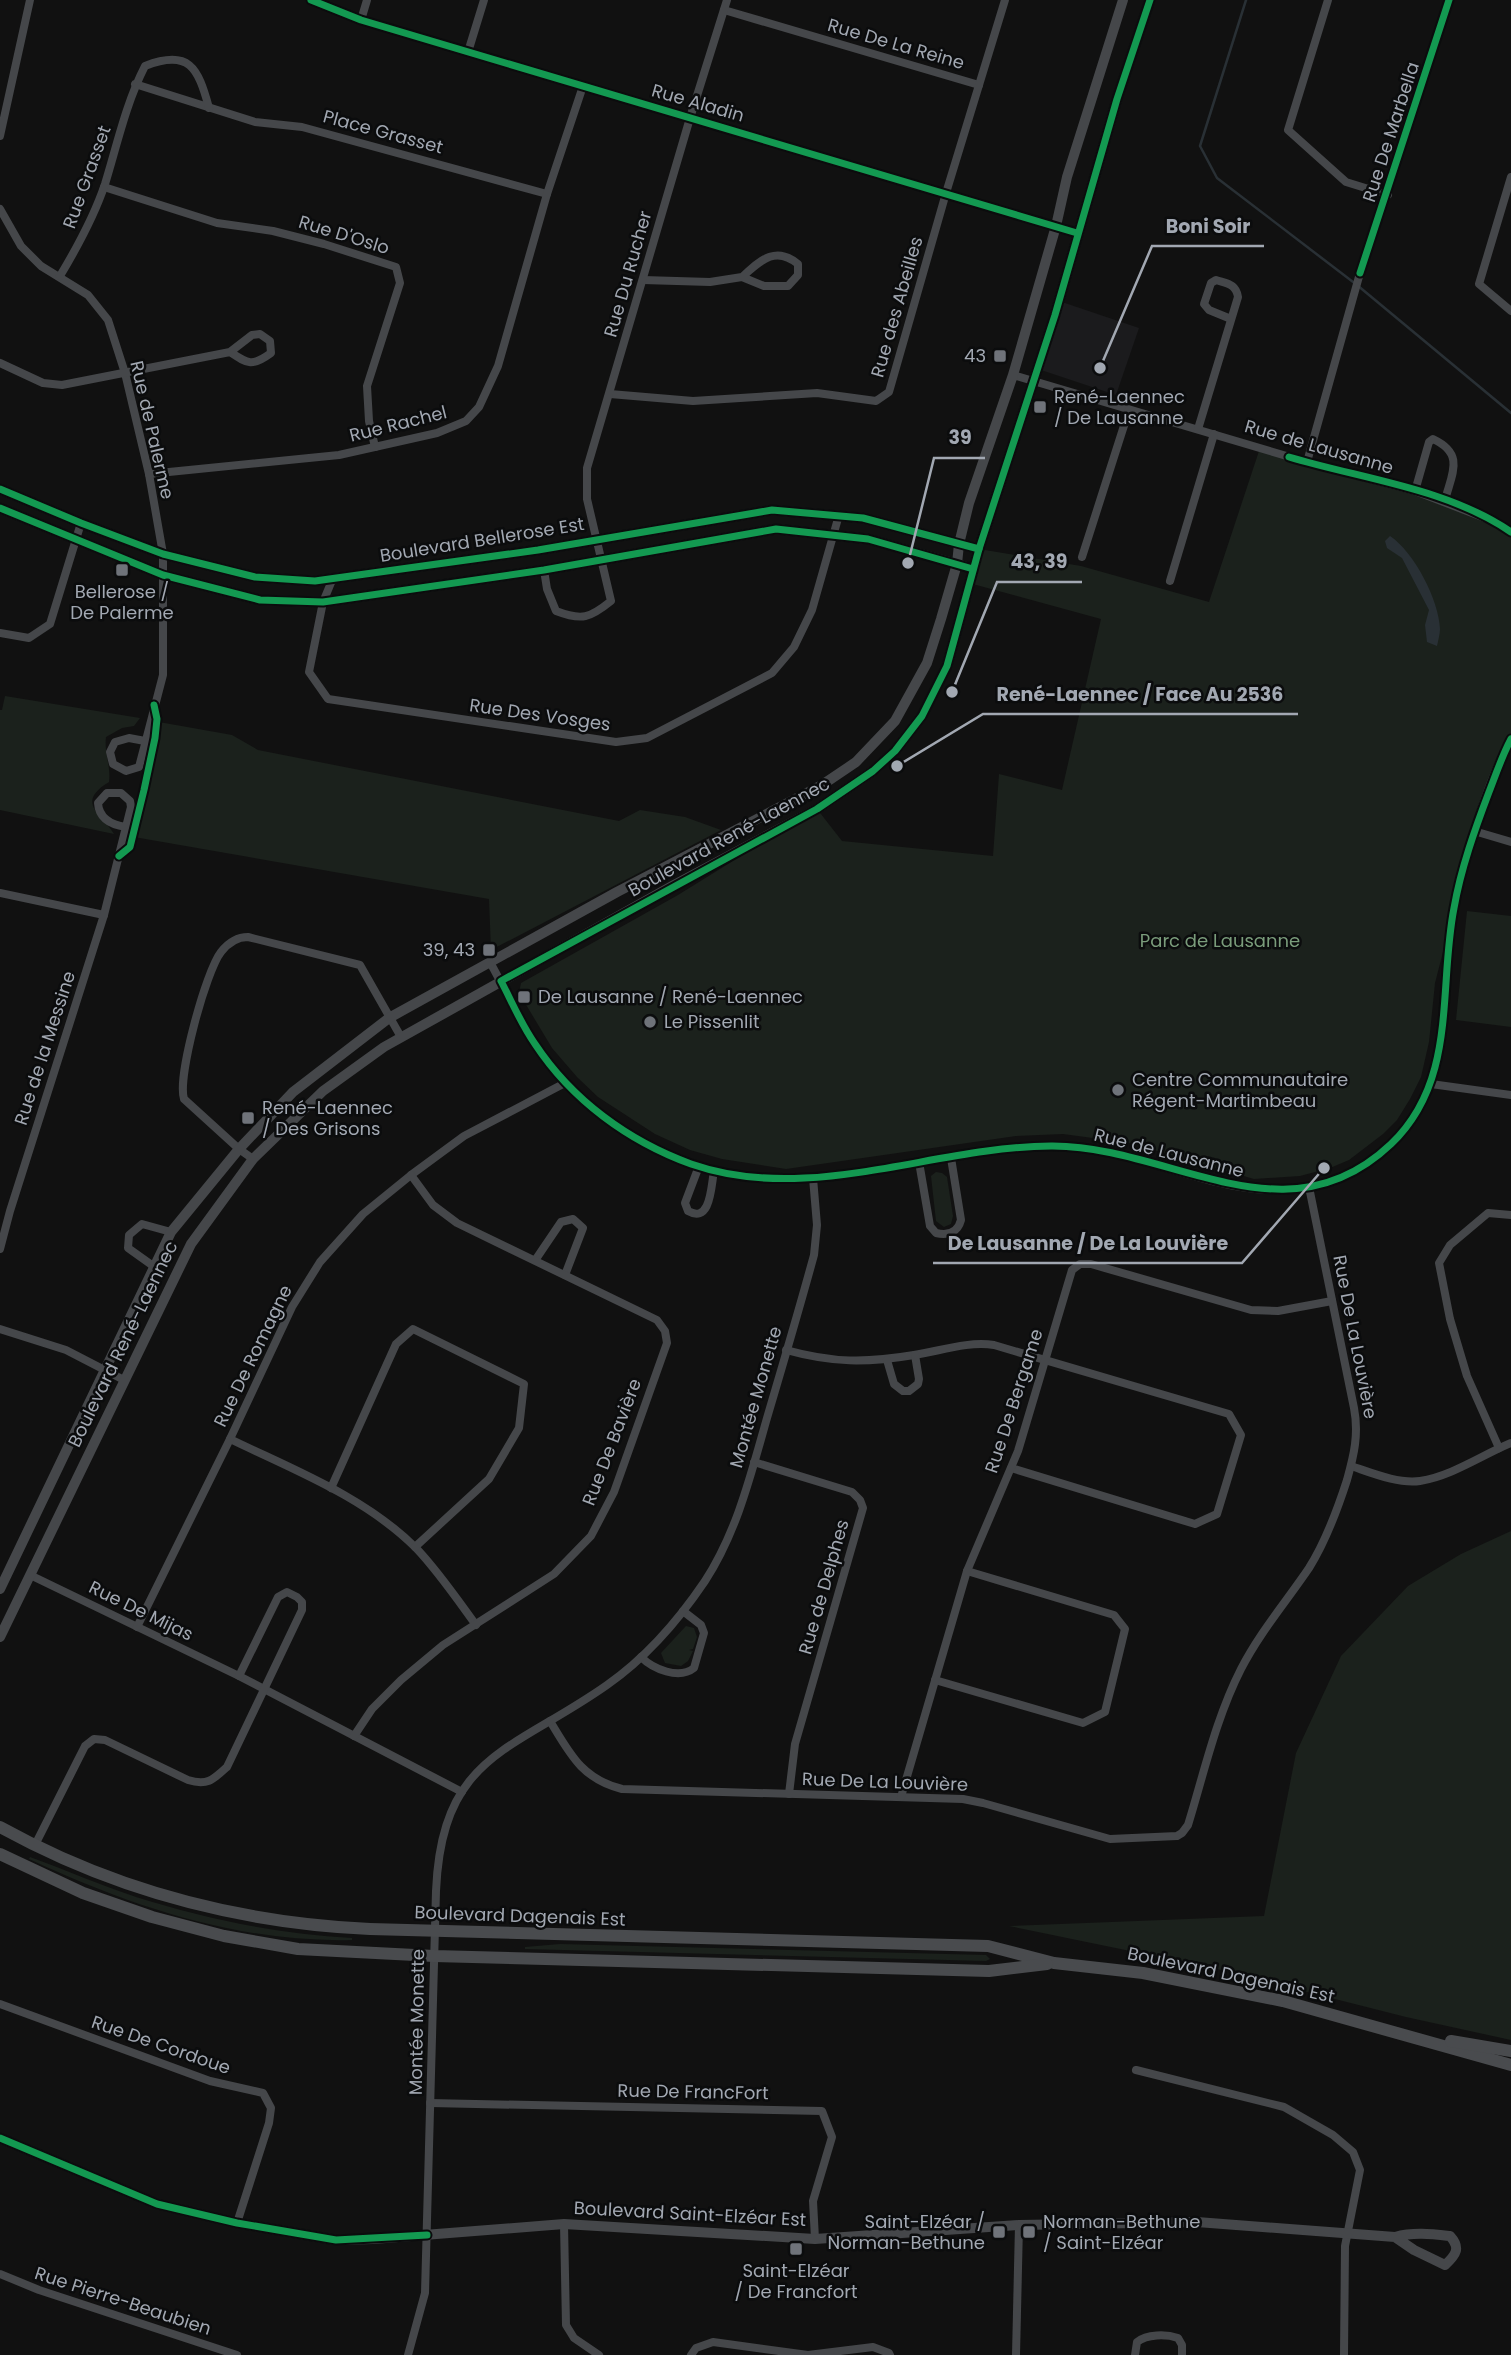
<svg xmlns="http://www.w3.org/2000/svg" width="1511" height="2355" viewBox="0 0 1511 2355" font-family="Poppins,sans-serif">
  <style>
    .built { fill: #1b1b1d }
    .green { fill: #1b211c }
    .water { fill: #293035 }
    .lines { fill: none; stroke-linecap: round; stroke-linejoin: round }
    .stream { stroke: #293035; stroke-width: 2.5 }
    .minor { stroke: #45474a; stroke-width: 8 }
    .tertiary { stroke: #45474a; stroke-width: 10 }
    .secondary { stroke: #494b4e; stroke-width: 12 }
    .cycleway-casing { stroke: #0b0c0d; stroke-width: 11 }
    .cycleway { stroke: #139951; stroke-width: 7 }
    .poi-dot { fill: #6f737a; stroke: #0b0c0d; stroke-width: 2.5 }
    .labels { text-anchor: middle; stroke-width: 5; stroke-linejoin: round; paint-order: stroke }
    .street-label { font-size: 18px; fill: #a2a8b2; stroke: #0b0c0d }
    .poi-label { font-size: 18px; fill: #a2a8b2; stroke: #0b0c0d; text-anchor: start }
    .park-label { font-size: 18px; fill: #7a9c7b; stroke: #0b0c0d }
    .leader { fill: none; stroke: #a2a8b2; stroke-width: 2.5 }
    .callout-dot { fill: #a2a8b2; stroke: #0b0c0d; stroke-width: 2.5 }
    .callout-label { font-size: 19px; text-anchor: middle; font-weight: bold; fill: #a2a8b2; stroke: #0b0c0d; stroke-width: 5; stroke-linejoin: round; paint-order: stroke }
  </style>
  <rect width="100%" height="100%" fill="#111"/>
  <polygon class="built" points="1059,301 1139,328 1116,395 1038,369"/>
  <g class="green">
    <polygon points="1260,448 1415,491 1511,532 1511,739 1474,831 1435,983 1429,1042 1421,1077 1410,1099 1397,1120 1383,1134 1349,1160 1330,1168 1300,1176 1254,1179 1130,1143 1063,1134 1016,1136 786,1169 722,1159 690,1150 655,1134 598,1097 577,1077 552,1048 519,993 521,983 678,895 817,809 842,841 993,856 999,774 1062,790 1101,619 969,583 979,549 1081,566 1209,602"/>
    <path d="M5,696L140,718L134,726L122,728L106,737C104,755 111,764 109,782C74,803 103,815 114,834L0,810V710H2Z"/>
    <polygon points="159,722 232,735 258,750 619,821 640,810 685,817 721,830 491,950 489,899 134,837"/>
    <polygon points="1467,911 1511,916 1511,1027 1456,1020"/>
    <polygon points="936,1172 942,1173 947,1177 953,1216 951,1224 944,1227 936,1221 931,1176"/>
    <polygon points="1511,1531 1511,2040 1406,2017 1213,1968 1009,1926 1264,1916 1296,1753 1341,1656 1408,1586 1461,1554"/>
    <polygon points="686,1626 694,1628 697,1637 693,1649 689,1650 693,1651 688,1661 681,1666 665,1663 661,1653"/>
    <path d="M30,1857C66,1870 100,1885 136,1897C206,1919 278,1934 352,1938V1940C239,1943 130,1906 29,1859Z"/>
    <polygon points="560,1944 986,1955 990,1959 986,1961 525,1949 525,1947"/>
  </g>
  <path class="water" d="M1390,536C1414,552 1439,600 1440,629C1440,634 1438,641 1437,646L1427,642L1425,625L1429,610L1402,558L1387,548L1385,541Z"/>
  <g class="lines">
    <polyline class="stream" points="1246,0 1200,146 1217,178 1357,285 1511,413"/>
    <g class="minor">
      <polyline points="311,0 361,20 1077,233"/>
      <polyline points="1328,0 1288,130 1346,182 1388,195"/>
      <polyline points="724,10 979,85"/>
      <polyline points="361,20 367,0"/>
      <polyline points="468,52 484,0"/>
      <polyline points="135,84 255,122 302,127 547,194"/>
      <polyline points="0,136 30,0"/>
      <polyline points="1511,177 1479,284 1511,311"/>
      <polyline points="104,187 217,223 273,231 324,244 396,267 400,283 367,386 369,421 375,447"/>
      <polyline points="0,209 21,246 41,266 88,295 108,320 125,373 149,474 163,554 163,675 139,767 126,771 113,764 110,752 115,742 129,738 145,741"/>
      <path d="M60,276C78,246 94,217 105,184C117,145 126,103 145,66C189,49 198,67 209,108"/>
      <path d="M643,280L710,282L742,277L764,286H788L798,275V264C775,245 760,261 742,277"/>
      <path d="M0,363L43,383L62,385L230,352L252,335L260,334L270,341L271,353C252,367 248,364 230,352"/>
      <polyline points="1013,375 1307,462 1415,491 1498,523 1511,532"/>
      <polyline points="610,394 693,401 817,393 876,401 889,392 946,193 1005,0"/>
      <path d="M1198,429L1238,297C1236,284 1228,284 1216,280L1211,283L1204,304L1209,310L1231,319"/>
      <polyline points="1307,462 1360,273 1449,0"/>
      <polyline points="149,474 339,455 437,433 466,421 479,407 498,366 547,194 583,86"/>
      <path d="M1415,491L1429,442L1433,439C1465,454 1452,473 1445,500"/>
      <polyline points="1082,557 1129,410"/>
      <path d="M544,570L547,589L556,611C582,621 590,618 611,601L587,499V468L690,118L727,0"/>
      <polyline points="333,578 323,602 309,672 328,699 616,742 647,738 772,673 794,647 812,610 839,515"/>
      <polyline points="1170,581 1214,434"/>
      <polyline points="0,633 29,638 50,624 81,523"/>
      <polyline points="1474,831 1511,842"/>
      <polyline points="0,893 104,915"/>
      <path d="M491,964C505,989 517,1016 532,1040C568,1096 622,1136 682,1161C808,1211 941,1140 1069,1147C1146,1151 1220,1198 1296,1189C1331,1185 1367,1168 1392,1143C1455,1081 1441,990 1453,910C1455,896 1460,882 1464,868C1476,825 1489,778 1511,739"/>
      <polyline points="1431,1084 1511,1095"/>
      <path d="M253,1159L239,1149L184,1099C177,1077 206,971 221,952C228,943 237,937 248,937L360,965L401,1037"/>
      <path d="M919,1162L930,1226L936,1233C948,1236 958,1232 961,1220L951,1158"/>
      <path d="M699,1166L685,1203L688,1211C711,1224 711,1186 714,1171"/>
      <path d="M0,1249L10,1211L104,915L131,807L130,801L121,793H107L98,803C99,819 112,825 126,827"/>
      <polyline points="536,1259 561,1222 573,1219 583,1228 565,1275"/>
      <polyline points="156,1268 128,1248 129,1235 142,1224 171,1232"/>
      <polyline points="0,1329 66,1350 124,1380"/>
      <path d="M786,1350C833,1363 866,1363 914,1355C940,1351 968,1341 994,1345L1229,1414L1241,1435L1217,1514L1195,1524L1011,1468"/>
      <polyline points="887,1360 894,1384 903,1391 909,1391 918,1384 919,1379 915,1355"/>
      <path d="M230,1439C294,1470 365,1497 416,1548C438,1571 457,1599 476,1625"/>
      <polyline points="1499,1448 1467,1376 1450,1319 1439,1263 1450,1245 1488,1213 1511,1215"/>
      <polyline points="754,1462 852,1492 860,1500 863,1508 795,1744 789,1794"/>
      <path d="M1351,1466C1372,1473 1398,1484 1420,1481C1452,1476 1482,1455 1511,1443"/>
      <polyline points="331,1488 396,1344 413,1329 524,1384 519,1428 489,1479 415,1547"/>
      <polyline points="30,1575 239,1676 462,1792"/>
      <polyline points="137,1627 230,1439 292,1307 320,1262 363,1214 411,1175 464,1136 565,1083"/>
      <path d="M641,1657C653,1669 679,1680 694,1668L704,1633L701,1625L683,1611"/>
      <polyline points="935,1680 1083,1723 1105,1712 1125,1629 1114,1615 967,1571"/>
      <path d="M550,1721C570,1754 582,1779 622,1789L963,1799L983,1803L1110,1839L1177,1836L1182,1833L1188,1825C1204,1773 1216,1718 1241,1669C1260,1632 1286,1602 1309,1568C1326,1541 1337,1511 1347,1480C1354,1455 1359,1434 1354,1408L1309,1187"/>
      <polyline points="354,1736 372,1709 401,1680 443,1645 554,1574 591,1536 614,1492 667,1343 665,1331 657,1320 457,1223 433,1205 411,1175"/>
      <polyline points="901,1797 967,1571 1018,1451 1072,1270 1080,1264 1091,1264 1251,1310 1278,1311 1332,1301"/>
      <path d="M35,1845L85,1746L94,1739L105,1740L188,1780C207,1786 213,1780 227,1767L302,1610V1602L297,1597L287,1592L278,1597L239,1676"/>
      <polyline points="0,2004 210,2081 263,2093 271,2108 269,2123 237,2223"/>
      <polyline points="1136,2070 1284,2107 1333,2135 1353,2152 1360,2170 1345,2246 1344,2355"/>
      <polyline points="430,2103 822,2111 832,2137 813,2201 815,2239"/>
      <polyline points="564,2224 566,2325 574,2338 599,2355"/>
      <polyline points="0,2274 39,2290 237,2355"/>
      <path d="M408,2355L425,2293L436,1891C442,1754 512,1752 607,1685C647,1657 678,1621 705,1581C737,1532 751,1474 767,1418C783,1364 799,1310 814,1255L817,1225L813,1178"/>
      <polyline points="691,2355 696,2348 713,2342 808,2355"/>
      <polyline points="808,2355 873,2347 889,2353 890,2355"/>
      <polyline points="1016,2355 1019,2225"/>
      <path d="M1135,2355L1137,2342C1147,2334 1166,2334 1178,2338L1182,2345V2355"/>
    </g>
    <g class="tertiary">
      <polyline points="0,489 81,523 163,554 255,577 315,581 538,550 772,510 863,518 979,549"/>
      <polyline points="0,508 163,575 260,600 323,602 544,570 776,529 868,539 964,566"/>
      <polyline points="0,1589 171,1232 239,1149 293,1092 389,1018 617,892 822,785 856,762 895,721 927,663 941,619 957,564 959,544 969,503 1013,375 1056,226 1067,177 1123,0"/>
      <polyline points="0,1637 191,1244 253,1159 323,1091 384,1047 672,886 817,809 873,771 895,751 922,716 947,666 979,549 1055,315 1117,99 1150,0"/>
      <path d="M0,2138L157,2204L237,2223L336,2240L373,2239L564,2224L815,2239L1019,2225L1197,2222L1395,2237C1413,2232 1431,2234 1450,2236C1461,2248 1456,2255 1445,2265L1414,2250L1395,2237"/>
    </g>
    <g class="secondary">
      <path d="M0,1827C114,1890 240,1923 370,1929L988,1946L1054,1963L1143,1973L1283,2001L1511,2065"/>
      <polyline points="0,1854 83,1893 152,1917 224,1936 298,1949 434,1956 989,1971 1047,1964"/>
      <polyline points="1451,2041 1511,2051"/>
    </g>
    <defs>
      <g id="cycleway">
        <polyline points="311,0 361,20 1077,233"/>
        <path d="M1150,0L1117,99L1055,315L979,549L947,666L922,716L895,751L873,771L817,809L501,981C512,1002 521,1024 535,1044C572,1100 628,1141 691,1164C809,1205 931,1147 1051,1146C1170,1145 1285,1245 1391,1144C1458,1080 1438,989 1454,908C1461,868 1475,829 1489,792C1496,774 1502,756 1511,739"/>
        <polyline points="1360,273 1449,0"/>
        <path d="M1289,457C1362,479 1447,488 1511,532"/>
        <polyline points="0,489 81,523 163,554 255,577 315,581 538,550 772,510 863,518 979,549"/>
        <polyline points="0,508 163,575 260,600 323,602 544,570 776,529 868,539 973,569"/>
        <polyline points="119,856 130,847 144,790 155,738 157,719 154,705"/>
        <polyline points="0,2138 157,2204 237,2223 336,2240 427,2235"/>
      </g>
    </defs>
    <use href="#cycleway" class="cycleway-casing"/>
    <use href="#cycleway" class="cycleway"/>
  </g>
  <g class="poi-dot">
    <rect x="993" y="349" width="14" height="14" rx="3.5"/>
    <rect x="1033" y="400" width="14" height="14" rx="3.5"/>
    <rect x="115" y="563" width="14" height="14" rx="3.5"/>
    <rect x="482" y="943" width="14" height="14" rx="3.5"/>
    <rect x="517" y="990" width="14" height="14" rx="3.5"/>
    <circle cx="650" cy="1022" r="7"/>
    <circle cx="1118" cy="1090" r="7"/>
    <rect x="241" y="1111" width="14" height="14" rx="3.5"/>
    <rect x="992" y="2225" width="14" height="14" rx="3.5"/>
    <rect x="1022" y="2225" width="14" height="14" rx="3.5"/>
    <rect x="789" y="2242" width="14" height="14" rx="3.5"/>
  </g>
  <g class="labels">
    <g class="street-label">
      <text transform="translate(896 44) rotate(16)" y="6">Rue De La Reine</text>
      <text transform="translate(698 103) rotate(16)" y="6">Rue Aladin</text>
      <text transform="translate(383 132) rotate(15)" y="6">Place Grasset</text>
      <text transform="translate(1391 132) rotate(-72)" y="6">Rue De Marbella</text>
      <text transform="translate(87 177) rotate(-70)" y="6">Rue Grasset</text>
      <text transform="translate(344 235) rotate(17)" y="6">Rue D'Oslo</text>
      <text transform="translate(628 274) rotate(-74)" y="6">Rue Du Rucher</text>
      <text transform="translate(897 307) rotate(-74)" y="6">Rue des Abeilles</text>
      <text transform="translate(398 424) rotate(-14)" y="6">Rue Rachel</text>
      <text transform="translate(152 430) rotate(77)" y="6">Rue de Palerme</text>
      <text transform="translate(1319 447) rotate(16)" y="6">Rue de Lausanne</text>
      <text transform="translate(482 540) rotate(-9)" y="6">Boulevard Bellerose Est</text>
      <text transform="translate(540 715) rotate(8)" y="6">Rue Des Vosges</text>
      <text transform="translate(729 837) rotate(-29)" y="6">Boulevard René-Laennec</text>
      <text transform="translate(45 1048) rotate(-72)" y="6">Rue de la Messine</text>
      <text transform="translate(1169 1153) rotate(14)" y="6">Rue de Lausanne</text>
      <text transform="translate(1355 1337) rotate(79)" y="6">Rue De La Louvière</text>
      <text transform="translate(123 1344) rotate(-64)" y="6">Boulevard René-Laennec</text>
      <text transform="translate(253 1356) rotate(-64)" y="6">Rue De Romagne</text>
      <text transform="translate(756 1397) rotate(-74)" y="6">Montée Monette</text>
      <text transform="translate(1014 1401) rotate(-72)" y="6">Rue De Bergame</text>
      <text transform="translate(612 1442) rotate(-69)" y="6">Rue De Bavière</text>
      <text transform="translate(824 1587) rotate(-74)" y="6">Rue de Delphes</text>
      <text transform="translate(141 1611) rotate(26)" y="6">Rue De Mijas</text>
      <text transform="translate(885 1782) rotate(2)" y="6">Rue De La Louvière</text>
      <text transform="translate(520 1916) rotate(2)" y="6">Boulevard Dagenais Est</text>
      <text transform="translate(1231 1975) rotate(12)" y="6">Boulevard Dagenais Est</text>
      <text transform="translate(417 2022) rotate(-89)" y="6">Montée Monette</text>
      <text transform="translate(161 2045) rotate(19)" y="6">Rue De Cordoue</text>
      <text transform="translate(693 2092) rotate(1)" y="6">Rue De FrancFort</text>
      <text transform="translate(690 2214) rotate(3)" y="6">Boulevard Saint-Elzéar Est</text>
      <text transform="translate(123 2301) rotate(18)" y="6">Rue Pierre-Beaubien</text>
    </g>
    <g class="poi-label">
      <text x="986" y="362" text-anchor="end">43</text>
      <text x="1054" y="403">René-Laennec<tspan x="1054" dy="21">/ De Lausanne</tspan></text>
      <text x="122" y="598" text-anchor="middle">Bellerose /<tspan x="122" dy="21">De Palerme</tspan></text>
      <text x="475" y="956" text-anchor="end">39, 43</text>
      <text x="538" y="1003">De Lausanne / René-Laennec</text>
      <text x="664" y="1028">Le Pissenlit</text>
      <text x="1132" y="1086">Centre Communautaire<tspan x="1132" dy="21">Régent-Martimbeau</tspan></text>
      <text x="262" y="1114">René-Laennec<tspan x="262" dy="21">/ Des Grisons</tspan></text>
      <text x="985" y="2228" text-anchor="end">Saint-Elzéar /<tspan x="985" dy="21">Norman-Bethune</tspan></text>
      <text x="1043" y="2228">Norman-Bethune<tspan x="1043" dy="21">/ Saint-Elzéar</tspan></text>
      <text x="796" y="2277" text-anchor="middle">Saint-Elzéar<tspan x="796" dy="21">/ De Francfort</tspan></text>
    </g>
    <g class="park-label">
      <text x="1220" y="947">Parc de Lausanne</text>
    </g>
  </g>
  <path class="leader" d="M1100 368L1152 246H1264M908 563L934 458H985M952 692L997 582H1082M897 766L983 714H1298M1324 1168L1242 1263H933"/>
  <g class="callout-dot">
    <circle cx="1100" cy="368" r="7"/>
    <circle cx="908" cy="563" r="7"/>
    <circle cx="952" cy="692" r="7"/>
    <circle cx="897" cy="766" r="7"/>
    <circle cx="1324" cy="1168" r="7"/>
  </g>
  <g class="callout-label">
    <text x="1208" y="233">Boni Soir</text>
    <text x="960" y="444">39</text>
    <text x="1039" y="568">43, 39</text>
    <text x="1140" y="701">René-Laennec / Face Au 2536</text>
    <text x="1088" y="1250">De Lausanne / De La Louvière</text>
  </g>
</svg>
